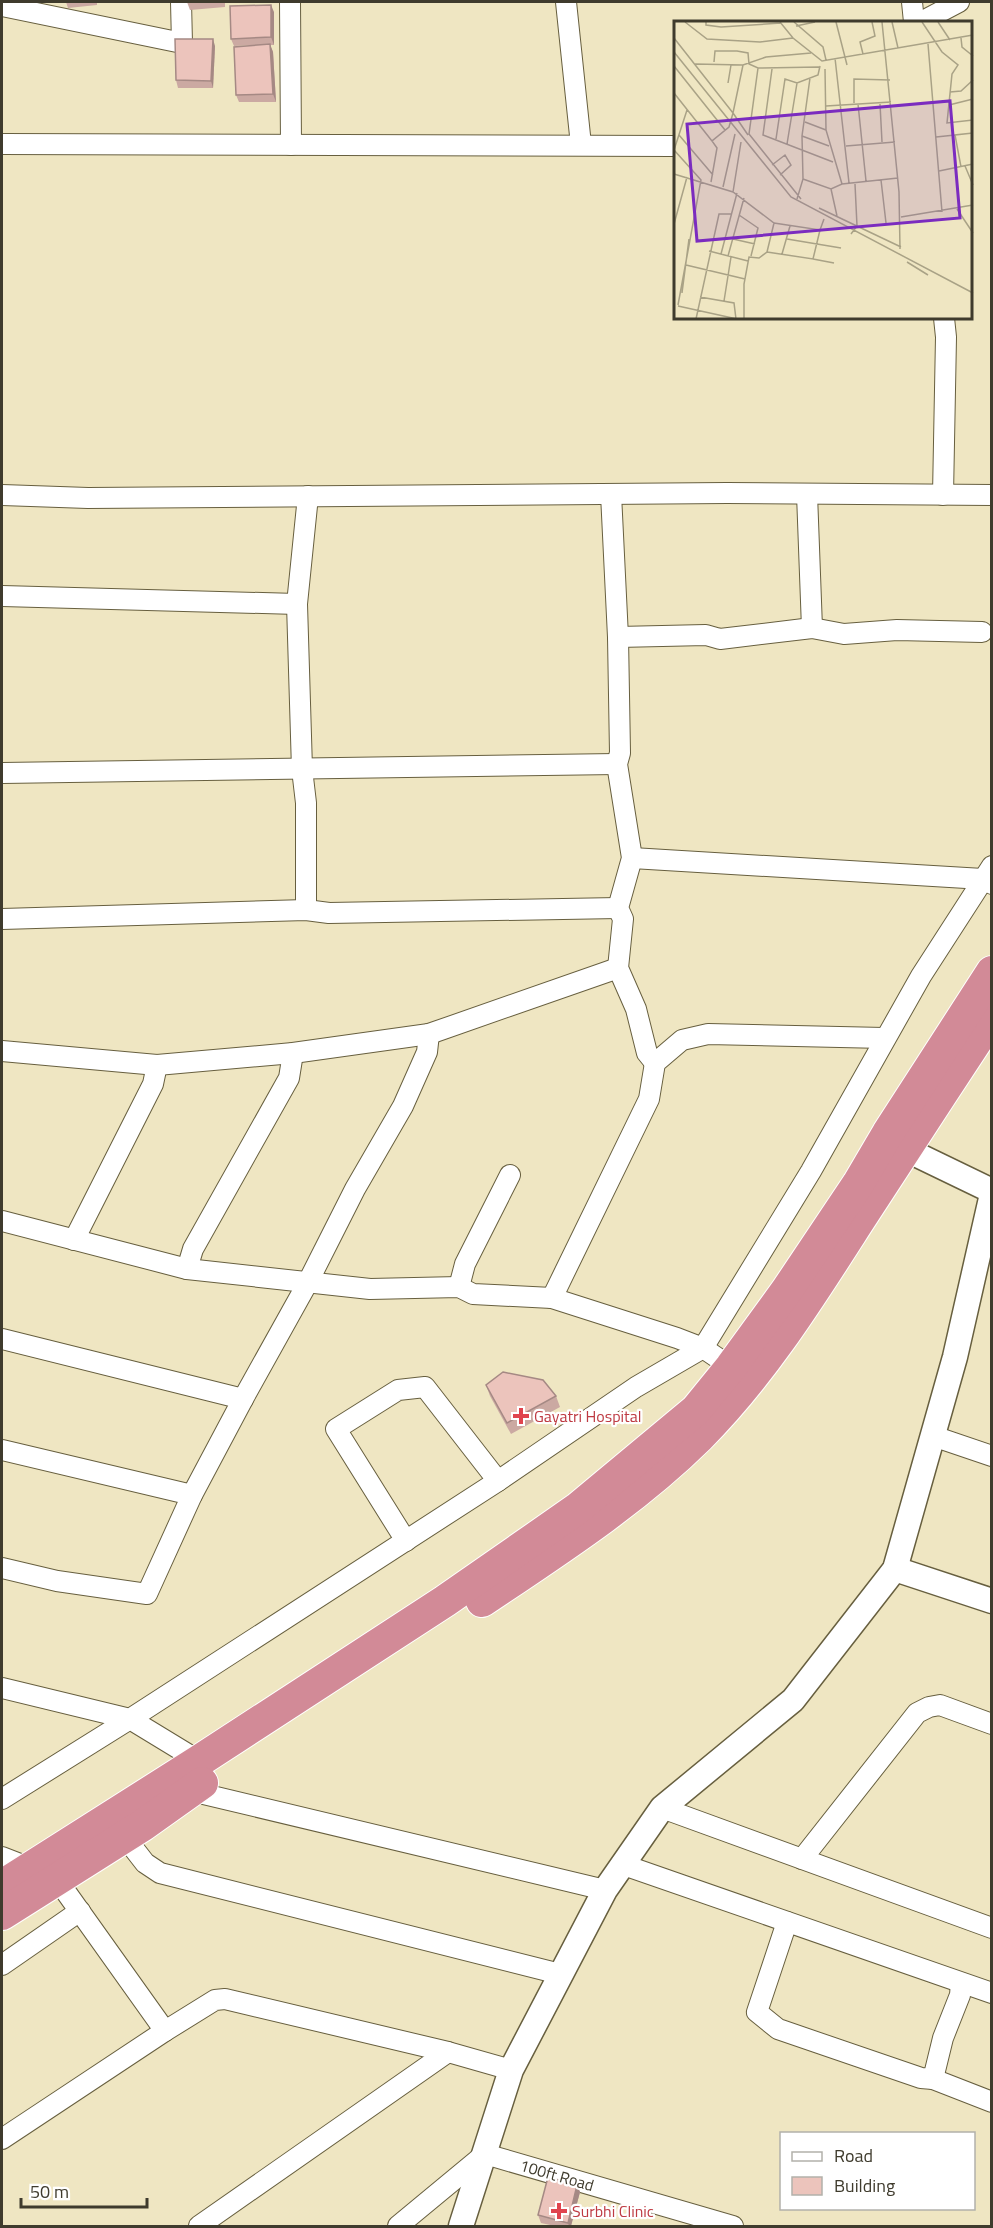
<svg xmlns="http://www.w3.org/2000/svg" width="993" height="2228" viewBox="0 0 993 2228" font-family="'Titillium Web',sans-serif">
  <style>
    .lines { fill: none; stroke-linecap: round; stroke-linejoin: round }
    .minor-casing { stroke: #675f3f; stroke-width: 22 }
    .tertiary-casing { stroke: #675f3f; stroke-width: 27 }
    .trunk-casing { stroke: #fff; stroke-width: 34 }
    .minor { stroke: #fff; stroke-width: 20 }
    .tertiary { stroke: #fff; stroke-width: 24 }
    .trunk { stroke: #d28a97; stroke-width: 32 }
    .wall { fill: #cba9a2 }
    .shaded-wall { fill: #a58984 }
    .building { fill: #ecc4bc; stroke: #a58984; stroke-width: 1.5 }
    .health-dot { fill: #e0444e; stroke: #fff; stroke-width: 2 }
    .labels { text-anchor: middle; stroke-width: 4.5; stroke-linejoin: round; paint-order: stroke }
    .health-label { font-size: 16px; fill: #be3a42; stroke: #fff; text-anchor: start }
    .street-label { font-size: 16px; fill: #3f3b2d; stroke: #fff }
    .inset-road { fill: none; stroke: #a9a286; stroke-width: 1.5 }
    .view { fill: #7b2cbf; fill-opacity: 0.15; stroke: #7b2cbf; stroke-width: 3 }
    .inset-edge { fill: none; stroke: #3f3b2d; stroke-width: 3 }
  </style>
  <rect width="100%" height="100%" fill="#efe6c2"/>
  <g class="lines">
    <defs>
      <g id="minor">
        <polyline points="290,2 291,145"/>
        <polyline points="566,2 581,145"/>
        <polyline points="912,2 914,22"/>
        <polyline points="2,6 182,43 181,2"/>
        <polyline points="921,22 959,2"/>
        <polyline points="2,144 675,146"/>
        <polyline points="611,494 618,637 620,753 617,764 632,858 618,908 623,919 618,968 636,1009 647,1053 655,1063"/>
        <polyline points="807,494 812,628"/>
        <polyline points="2,495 88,498 727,493 992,495"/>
        <polyline points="943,495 946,337 944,318"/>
        <polyline points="2,596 297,604"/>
        <polyline points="618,637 706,635 720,639 812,628 844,634 897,630 982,632"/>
        <polyline points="2,773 617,764"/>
        <polyline points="632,858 983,879 992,884"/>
        <polyline points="306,910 306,803 302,769 297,604 308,496"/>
        <polyline points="2,919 306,910 329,913 618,908"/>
        <polyline points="2,1051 157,1065 293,1053 429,1034 618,968"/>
        <polyline points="2,1221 187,1269 370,1289 459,1287 473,1294 552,1298 677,1338 703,1348 731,1367"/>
        <polyline points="74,1240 153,1084 157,1065"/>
        <polyline points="187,1269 193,1249 289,1078 293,1053"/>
        <polyline points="459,1287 465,1264 510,1175"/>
        <polyline points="552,1298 649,1099 655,1063 682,1040 708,1034 884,1038"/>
        <polyline points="2,1339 243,1399"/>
        <polyline points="933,1436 992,1456"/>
        <polyline points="2,1450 192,1495"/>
        <polyline points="406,1541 336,1429 398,1390 425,1387 498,1481"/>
        <polyline points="2,1568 57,1581 147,1594 192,1495 243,1399 307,1284 355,1189 403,1106 427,1052 429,1034"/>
        <polyline points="2,1688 130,1719 498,1481 636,1387 703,1348 811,1171 921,976 992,866"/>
        <polyline points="191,1791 605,1890"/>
        <polyline points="2,1799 130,1719 199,1761"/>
        <polyline points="662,1808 992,1928"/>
        <polyline points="124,1836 145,1863 160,1873 560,1974"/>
        <polyline points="2,1857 56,1878 165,2031 215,2000 225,1999 448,2052 511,2070"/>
        <polyline points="802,1859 917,1713 929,1707 940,1705 992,1724"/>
        <polyline points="621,1864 992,1993"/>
        <polyline points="787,1922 757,2012 778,2029 921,2078 933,2079 992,2102"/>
        <polyline points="2,1965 80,1911"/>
        <polyline points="933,2079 943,2038 960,1995 961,1983"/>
        <polyline points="2,2139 165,2031"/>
        <polyline points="199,2226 448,2052"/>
        <polyline points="398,2226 485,2154 733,2226"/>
      </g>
      <g id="tertiary">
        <polyline points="905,1149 992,1191"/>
        <polyline points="895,1569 992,1601"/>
        <polyline points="461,2226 511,2070 605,1890 662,1808 793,1700 895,1569 955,1357 992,1194"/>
      </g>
      <g id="trunk">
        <path d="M482,1601C558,1550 634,1501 699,1437C762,1374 810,1297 858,1222C902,1154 947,1085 992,1017"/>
        <polyline points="2,1886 199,1761 445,1601 577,1509 696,1410 731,1367 787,1290 858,1184 888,1133 992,972"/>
        <polyline points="2,1914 143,1825 202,1783"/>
      </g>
    </defs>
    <use href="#minor" class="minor-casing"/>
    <use href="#tertiary" class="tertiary-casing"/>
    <use href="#trunk" class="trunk-casing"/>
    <use href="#minor" class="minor"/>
    <use href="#tertiary" class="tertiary"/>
    <use href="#trunk" class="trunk"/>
  </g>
  <g class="wall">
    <polygon points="66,2 97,2 97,5 68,8"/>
    <polygon points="187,2 225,2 225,7 190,10"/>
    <polygon points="274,12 274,45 270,45 273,52 276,102 239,102 236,95 254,45 234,46 231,39"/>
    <polygon points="215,46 213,88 178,88 176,80"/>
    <polygon points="486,1385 556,1396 560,1407 511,1434 490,1396"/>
    <polygon points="577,2185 580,2192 571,2226 555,2226 541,2223 538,2215"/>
  </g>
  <g class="shaded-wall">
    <polygon points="271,5 274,12 274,45 271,37"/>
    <polygon points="213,39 215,46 213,88 211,81"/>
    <polygon points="270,44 273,52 276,102 273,94"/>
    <polygon points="577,2185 580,2192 571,2226 569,2226 568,2223"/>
  </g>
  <g class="building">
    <polygon points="271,5 271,37 231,39 230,6"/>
    <polygon points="175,39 213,39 211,81 176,80"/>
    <polygon points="270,44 273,94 236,95 234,47"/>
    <polygon points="503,1372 543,1380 556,1396 507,1423 486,1385"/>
    <polygon points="548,2177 577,2185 568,2223 538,2215"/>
  </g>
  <g class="health-dot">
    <path d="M518 1407h6v6h6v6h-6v6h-6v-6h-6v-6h6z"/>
    <path d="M556 2202h6v6h6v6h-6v6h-6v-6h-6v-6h6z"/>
  </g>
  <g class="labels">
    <g class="health-label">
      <text x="534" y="1422">Gayatri Hospital</text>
      <text x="572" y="2217">Surbhi Clinic</text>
    </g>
    <g class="street-label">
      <text transform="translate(557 2175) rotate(16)" y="6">100ft Road</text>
    </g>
  </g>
  <g transform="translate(674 21)">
    <rect width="298" height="298" fill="#efe6c2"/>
    <path class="inset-road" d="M11,1L33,18L86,21L119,17M32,1V4L47,6L107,2M106,1L119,17L148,40L299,14M120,1L149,26L152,39M162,1L173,44M208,1L225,171L226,228M218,1L224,27M248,1L268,31L284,44L278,53L273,102L299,99M264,1L276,19M122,5L141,1M0,17L59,92L69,44M287,17L288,26L299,35M254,23L268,191M0,31L117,176L299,272M189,33L186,21L201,15L198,1M161,37L175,162M40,41L41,30H63L74,32L75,43L84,47L145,46M21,43L69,44L92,36L137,32M0,45L51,109M84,47L75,113L127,178M98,48L89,114L159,141M151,48L152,109L168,163M54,62L57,44M276,71L287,70L299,59M0,72L38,120M180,82V58L216,59M184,83L192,160M206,83L208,121M275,84L299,78M152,85L217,81M59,92L74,114M131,101L152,109M5,114L39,154M128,115L155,125M262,116L281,114M102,118L111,58L123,62L144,54L146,45M113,123L123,62M172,125L221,121M0,129L27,159L4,284M0,129L13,89M98,144L111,134L117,144L106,154M291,145L299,164M287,146L281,114L299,112M265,150L299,143M0,153L59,171L100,202L146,209L150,198M129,158L157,168L168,163L224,157M207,159L212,202M37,161L43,127L38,120L55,106L59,92M49,166L61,113M157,168L163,195M59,171L67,121M123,178L129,158L128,115L136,57M145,187L227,226M283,188L299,212M65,194L84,207L77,235M227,196L299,184M0,203L13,156M177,213L183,205L181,163M59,218L81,223M113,218L167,227M35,230L74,240M93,231L139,238L146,209M47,233L63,172M108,233L116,205M54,235L70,177M139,238L160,242M233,241L254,254M12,244L71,258M8,272L15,218M26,276L60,282L62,298M50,280L57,236M4,285L63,298M22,298L45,193H57M70,298V263L75,236L85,237L93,231L100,202"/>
    <path class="view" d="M276,80L286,197L23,220L13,103Z"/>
    <rect width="298" height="298" class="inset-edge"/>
  </g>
  <rect width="993" height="2228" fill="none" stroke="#3f3b2d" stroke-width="6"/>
  <rect x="780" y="2132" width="195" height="78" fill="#ffffff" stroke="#b2b1ab" stroke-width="1.5"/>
  <rect x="792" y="2152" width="30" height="9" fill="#ffffff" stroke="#b2b1ab" stroke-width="1.5"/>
  <text x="834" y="2162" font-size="18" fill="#3f3b2d">Road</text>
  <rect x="792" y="2177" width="30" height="18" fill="#ecc4bc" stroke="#b2b1ab" stroke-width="1.5"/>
  <text x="834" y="2192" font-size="18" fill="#3f3b2d">Building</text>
  <path d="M21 2198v9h126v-9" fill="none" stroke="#3f3b2d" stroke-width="3"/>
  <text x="30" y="2198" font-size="18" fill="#3f3b2d" stroke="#ffffff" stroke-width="4.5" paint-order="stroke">50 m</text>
</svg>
